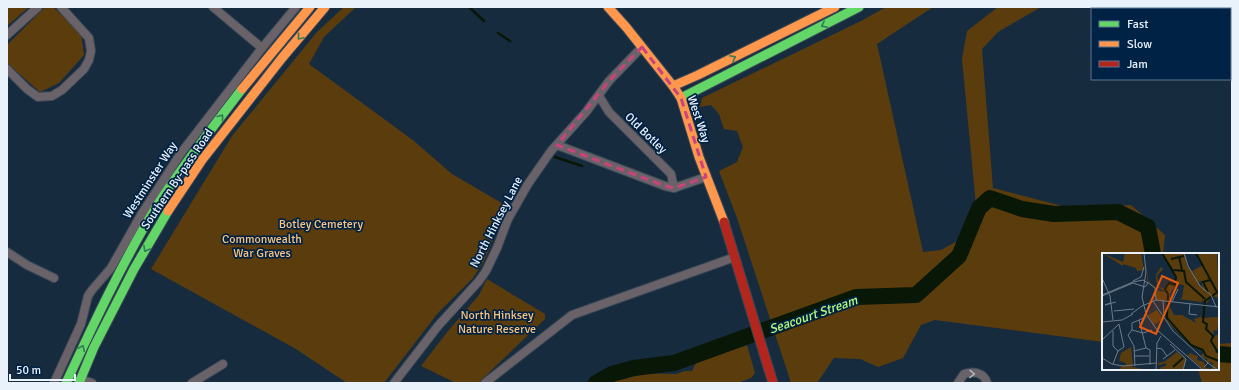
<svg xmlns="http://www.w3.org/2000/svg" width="1239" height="390" viewBox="0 0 1239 390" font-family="Signika,sans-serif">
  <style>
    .green { fill: #5b3d0d }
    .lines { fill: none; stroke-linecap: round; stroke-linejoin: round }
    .stream { stroke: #081706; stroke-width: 2.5 }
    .river { stroke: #081706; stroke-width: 16 }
    .street-casing { stroke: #384755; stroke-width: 10 }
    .fast-casing { stroke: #384755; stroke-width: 11 }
    .slow-casing { stroke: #384755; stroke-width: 11 }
    .jam-casing { stroke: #384755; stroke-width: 11 }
    .street { stroke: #6a6269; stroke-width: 8 }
    .fast { stroke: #63d668; stroke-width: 9 }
    .slow { stroke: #ff974d; stroke-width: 9 }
    .jam { stroke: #b3261e; stroke-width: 9 }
    .oneway { stroke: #327c56 }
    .oneway2 { stroke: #b0b1b9 }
    .marked { fill: none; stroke: #ca447b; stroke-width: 3; stroke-dasharray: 8 5; stroke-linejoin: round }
    .labels { text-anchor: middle; stroke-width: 3.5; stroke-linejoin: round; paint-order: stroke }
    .street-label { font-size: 12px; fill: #e9f2fb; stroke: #024 }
    .park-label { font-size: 12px; fill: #f9c27f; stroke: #024 }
    .water-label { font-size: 13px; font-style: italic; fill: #b9fa78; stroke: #024 }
    .inset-river { fill: none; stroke: #081706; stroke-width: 2 }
    .inset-road { fill: none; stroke: #6b7b8a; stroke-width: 1 }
    .view { fill: #e8590c; fill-opacity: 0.15; stroke: #e8590c; stroke-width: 2 }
    .inset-edge { fill: none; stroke: #e9f2fb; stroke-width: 2 }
  </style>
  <rect width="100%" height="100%" fill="#172b3e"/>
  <g class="green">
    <polygon points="7,7 29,7 7,26"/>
    <polygon points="45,7 53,7 81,33 84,55 59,83 40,92 7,63 7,45"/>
    <polygon points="344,7 356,7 324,37 309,64 414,141 452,174 505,205 499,219 496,233 485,259 473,278 438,313 384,383 347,383 296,349 151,269 232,136 317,32"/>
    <polygon points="886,7 933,7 877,44 923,252 941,250 961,239 976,205 962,59 967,31 998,7 1041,7 998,32 982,49 993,188 1066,207 1131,205 1165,235 1163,254 1103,254 1103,342 935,320 921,325 903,358 878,367 860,359 834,358 817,383 791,383 737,218 719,171 737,162 743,147 737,131 724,129 719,114 711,105 700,107 702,98 861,21"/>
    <polygon points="487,279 545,314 545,319 478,383 456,383 421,366 448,331 479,295"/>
    <polygon points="1232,343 1232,383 1202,383 1198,369 1218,369 1218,344"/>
    <polygon points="747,345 755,373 751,378 738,383 605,383 627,373 676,374 685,371 692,371 696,363"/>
  </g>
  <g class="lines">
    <g class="stream">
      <polyline points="469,7 484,21"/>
      <polyline points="498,33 510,41"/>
      <polyline points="555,157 582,166"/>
    </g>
    <g class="river">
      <polyline points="1218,354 1232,355"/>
      <polyline points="596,383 612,374 634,368 674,363 856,297 916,295 959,256 979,208 990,198 1022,209 1054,214 1118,212 1148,227 1153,254"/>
    </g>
    <defs>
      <g id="street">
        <polyline points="213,7 262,48"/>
        <polyline points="7,35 38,7"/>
        <polyline points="7,69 27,89 38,97 52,96 62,90 84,69 89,60 91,51 89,38 61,7"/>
        <polyline points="599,96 609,112 671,174 674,188"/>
        <polyline points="557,145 665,186 674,188 706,177"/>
        <polyline points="7,252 27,265 54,278"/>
        <polyline points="80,379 92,383"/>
        <polyline points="54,383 81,324 88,296 92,290 111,268 141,215 181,153 262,48 296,7"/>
        <polyline points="192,383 223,364"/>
        <polyline points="394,383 438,326 479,281 486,271 497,248 508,219 528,184 551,151 586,112 609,81 642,47"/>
        <polyline points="485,383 572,315 735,257"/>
        <path d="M958,383L964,374C973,371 984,372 987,383"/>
      </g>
      <g id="fast">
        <polyline points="681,98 859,7"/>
        <path d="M66,383C94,323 122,263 156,207C182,166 212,128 242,89"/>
        <polyline points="79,383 94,347 134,269 168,211"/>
      </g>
      <g id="slow">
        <polyline points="608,7 626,27 673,86"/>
        <polyline points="242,89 310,7"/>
        <polyline points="168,211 202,160 282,58 325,7"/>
        <polyline points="724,222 699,157 681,98 673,86 698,75 835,7"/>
      </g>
      <polyline id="jam" points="724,222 773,383"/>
    </defs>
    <use href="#street" class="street-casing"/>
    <use href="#fast" class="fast-casing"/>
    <use href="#slow" class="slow-casing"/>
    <use href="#jam" class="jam-casing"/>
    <use href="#street" class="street"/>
    <use href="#fast" class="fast"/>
    <use href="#slow" class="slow"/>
    <use href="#jam" class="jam"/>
  </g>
  <defs><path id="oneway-chevron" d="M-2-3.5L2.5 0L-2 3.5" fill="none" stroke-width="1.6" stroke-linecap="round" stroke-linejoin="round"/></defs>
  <g class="oneway">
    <use href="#oneway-chevron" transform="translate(824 25) rotate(153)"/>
    <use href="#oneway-chevron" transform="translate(300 37) rotate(130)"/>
    <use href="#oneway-chevron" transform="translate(733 58) rotate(-27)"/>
    <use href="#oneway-chevron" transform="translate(221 117) rotate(-52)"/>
    <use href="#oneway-chevron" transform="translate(146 249) rotate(119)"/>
    <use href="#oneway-chevron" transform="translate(82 348) rotate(-65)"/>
  </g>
  <use class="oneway2" href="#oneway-chevron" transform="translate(972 374) rotate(2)"/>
  <path class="marked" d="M642,47L681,98L706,177L674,188L665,186L557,145L609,81Z"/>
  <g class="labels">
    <g class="street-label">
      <text transform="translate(699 119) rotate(72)" y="4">West Way</text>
      <text transform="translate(646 133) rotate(44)" y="4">Old Botley</text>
      <text transform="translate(177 179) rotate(-56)" y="4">Southern By-pass Road</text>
      <text transform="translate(150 180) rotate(-57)" y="4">Westminster Way</text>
      <text transform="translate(496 222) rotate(-63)" y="4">North Hinksey Lane</text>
    </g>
    <g class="park-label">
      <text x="321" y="228">Botley Cemetery</text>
      <text x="262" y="243">Commonwealth<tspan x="262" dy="14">War Graves</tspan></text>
      <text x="497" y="319">North Hinksey<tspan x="497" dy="14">Nature Reserve</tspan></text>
    </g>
    <g class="water-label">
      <text transform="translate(813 314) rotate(-19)" y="5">Seacourt Stream</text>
    </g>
  </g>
  <g transform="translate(1102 253)">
    <rect width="117" height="117" fill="#172b3e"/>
    <path d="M0,0L21,9L23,0H39L42,17L35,18L34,15L21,11V13ZM60,0H82L85,12L100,35L103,33L100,34V28L96,29L90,18L101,12L94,0H115L117,45L110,43L103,52L100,45V49L77,46L80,45L82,32L74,31L68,41V48L54,47L53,35L45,27L44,7L46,27L54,35L55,38L65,39L56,34L54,27V22L59,14L61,16L55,23L57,34L63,36L66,31L72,32L74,28L72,17ZM65,49L72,62H80L94,70L92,66L98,64L99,61V65L117,64L115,78L112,77L111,82L108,80L111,85L109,87V88L114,82H117V100L114,95L113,99L117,101V117L114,114L116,117H102L85,102L91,99L89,101L96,103L95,107L102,109L104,115L109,116L111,113L110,109L106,110L104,108L106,107L99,103L102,99L88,92L65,68ZM55,57L61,66L52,72L46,62ZM29,94L31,113H27L40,116L18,117L19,113L24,112V110L17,108L19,100ZM75,99L84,107L80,117H58L59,114L64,113V110L58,112L54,110L62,109Z" fill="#5b3d0d"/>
    <path class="inset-river" d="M60,0L74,24L73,32L67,30L63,36L66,41L65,65L89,92L101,97L104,103L117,108M94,0L115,39M77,4L80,17M69,6L82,3M72,17L82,18L84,29L103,46M117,38L103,48L101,69L105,71L104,76L111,83L109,88L117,101M106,39L101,29L108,27M71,114L81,105"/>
    <path class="inset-road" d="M42,0L44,19L40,44L44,61L55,77L101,117M82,0L86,13L98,33L109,42L114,54M0,25L8,43L11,67M31,28L39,24L42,14M45,29L53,35L54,47M0,42L31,29L41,27L46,30L43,34L31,30L0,43M51,48L71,78L106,110L102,114M61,48L62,61M70,49L76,36M8,50L3,52L14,49M88,51L87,61L95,62M12,58L32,56M29,61L40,53L54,47L117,54M37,67L44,95M0,69L20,67L31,61M30,77L26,82L32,93L33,113M30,77V70L44,64M30,77L41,80L50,77M11,78V93L16,98M0,87L17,71M68,91L84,106L81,117M44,95L48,97V112M55,95L60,96L65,103M32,98L44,95M32,103H47M0,105L10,111L21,113L54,110M61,106L73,97M106,110L116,117M11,111L16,98L22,94L17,71M54,117L55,90L59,83"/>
    <path class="view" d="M60,23L76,30L54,81L38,74Z"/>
    <rect width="117" height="117" class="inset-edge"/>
  </g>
  <rect width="1239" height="390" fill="none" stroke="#e9f2fb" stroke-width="16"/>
  <rect x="1091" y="8" width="140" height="72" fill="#002244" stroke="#5d758d"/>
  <rect x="1099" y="21" width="20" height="6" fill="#63d668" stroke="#5d758d"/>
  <text x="1127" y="28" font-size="12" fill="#e9f2fb">Fast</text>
  <rect x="1099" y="41" width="20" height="6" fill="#ff974d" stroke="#5d758d"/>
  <text x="1127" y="48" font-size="12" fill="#e9f2fb">Slow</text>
  <rect x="1099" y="61" width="20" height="6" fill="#b3261e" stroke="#5d758d"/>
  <text x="1127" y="68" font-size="12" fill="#e9f2fb">Jam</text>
  <path d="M10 374v6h65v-6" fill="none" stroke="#e9f2fb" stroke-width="2"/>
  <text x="16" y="374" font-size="12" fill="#e9f2fb" stroke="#002244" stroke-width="3" paint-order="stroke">50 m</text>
</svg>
